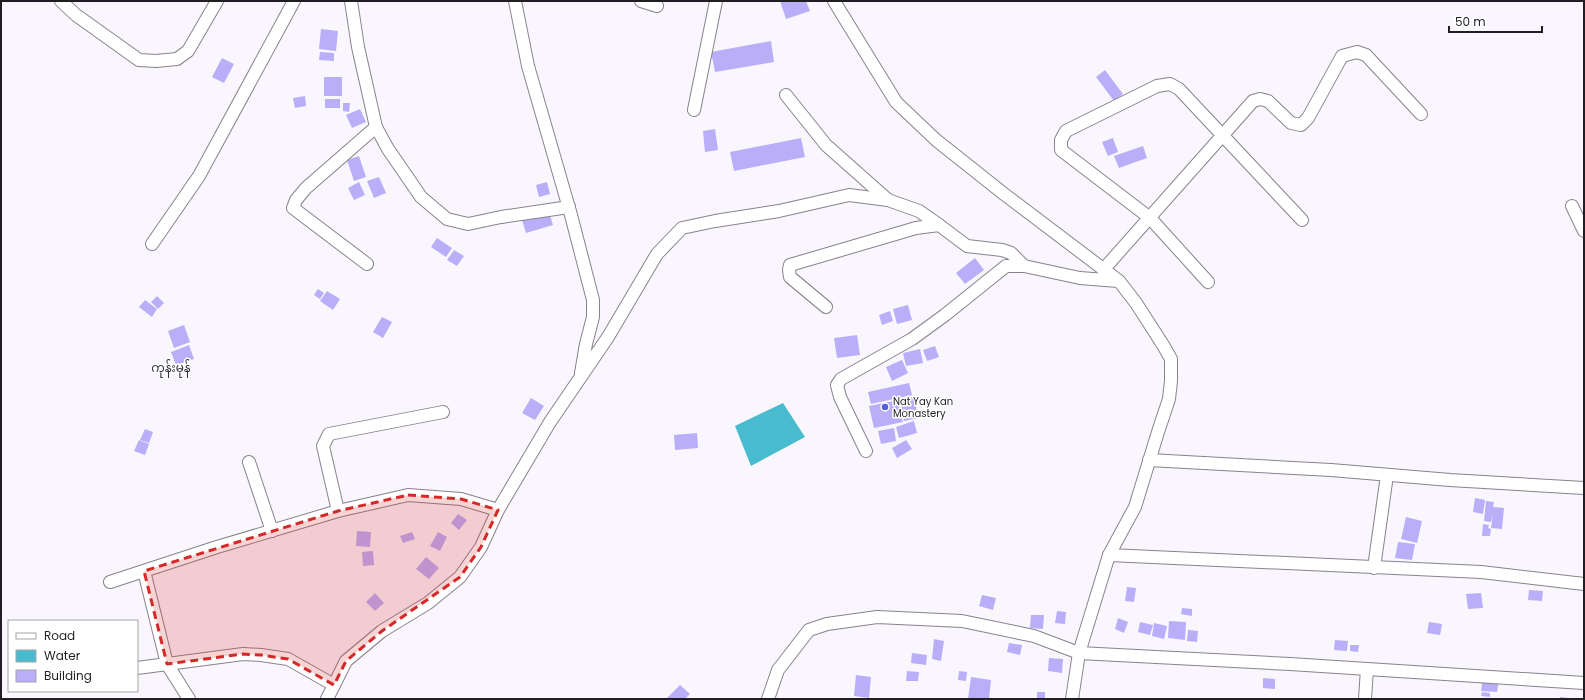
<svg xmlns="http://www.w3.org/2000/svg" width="1585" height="700" viewBox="0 0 1585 700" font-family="Poppins,'Noto Sans Myanmar',sans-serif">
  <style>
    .water { fill: #48bcce }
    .building { fill: #baaef8 }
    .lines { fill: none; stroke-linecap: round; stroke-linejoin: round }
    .street-casing { stroke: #88828d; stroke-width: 14 }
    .street { stroke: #fff; stroke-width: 12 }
    .marked { fill: #d62828; fill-opacity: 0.2; stroke: #d62828; stroke-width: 3; stroke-dasharray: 8 5; stroke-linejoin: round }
    .poi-dot { fill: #5261d7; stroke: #fff; stroke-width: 1.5 }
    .labels { text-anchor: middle; stroke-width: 3; stroke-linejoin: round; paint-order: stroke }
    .poi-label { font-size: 10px; fill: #211e23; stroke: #fff; text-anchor: start }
    .quarter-label { font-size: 12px; fill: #36313b; stroke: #fff }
  </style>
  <rect width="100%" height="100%" fill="#faf6fd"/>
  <polygon class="water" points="783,403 805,437 751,466 735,426"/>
  <g class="building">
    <polygon points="780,1 806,1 810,11 786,19"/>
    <polygon points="321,29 338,31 336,51 319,49"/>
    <polygon points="771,41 774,62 715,72 711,52"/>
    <polygon points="320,52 334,53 334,61 319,60"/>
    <polygon points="222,58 234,64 224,83 212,77"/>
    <polygon points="1105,70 1123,94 1114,101 1096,77"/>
    <rect x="324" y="77" width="18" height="19"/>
    <polygon points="305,96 306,106 295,108 293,98"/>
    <rect x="325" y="99" width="15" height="9"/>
    <polygon points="343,103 350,103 349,112 343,111"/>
    <polygon points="360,109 366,122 352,128 346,115"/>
    <polygon points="715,129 718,150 705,152 703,131"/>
    <polygon points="801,138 805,157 734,171 730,152"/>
    <polygon points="1113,138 1118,152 1108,156 1102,142"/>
    <polygon points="1143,146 1147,158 1119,168 1114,156"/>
    <polygon points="359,156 366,177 354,181 347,160"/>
    <polygon points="379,177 386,193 374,198 367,181"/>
    <polygon points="359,182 365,195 354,200 348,188"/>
    <polygon points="547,182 550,194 539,197 536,185"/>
    <polygon points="549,212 553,225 526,233 522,220"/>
    <polygon points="437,238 452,248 446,257 431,247"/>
    <polygon points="454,250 464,256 457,266 447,260"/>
    <polygon points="975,258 984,270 965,284 956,273"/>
    <polygon points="318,289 324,293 320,299 314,295"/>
    <polygon points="327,291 340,299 333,310 320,301"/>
    <polygon points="157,296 164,303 158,309 151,302"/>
    <polygon points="145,300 157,309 152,317 139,307"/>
    <polygon points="908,305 912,320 897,324 893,309"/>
    <polygon points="890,311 893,321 882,325 879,315"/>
    <polygon points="382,317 392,322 383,338 373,332"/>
    <polygon points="184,325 190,342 174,348 168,331"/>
    <polygon points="857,335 860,355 837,358 834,338"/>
    <polygon points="189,345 194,359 176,365 171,352"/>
    <polygon points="935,346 939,357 927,361 923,350"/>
    <polygon points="920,349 923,363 906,366 903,353"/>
    <polygon points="902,360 908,373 892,381 886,367"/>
    <polygon points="909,383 912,395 871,404 868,392"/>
    <polygon points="914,397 917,412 903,414 900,400"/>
    <polygon points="531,398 544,406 535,420 522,413"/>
    <polygon points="898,400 903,422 874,428 869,406"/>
    <polygon points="918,413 919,418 904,421 903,416"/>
    <polygon points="914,421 917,433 899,438 896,427"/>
    <polygon points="894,428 896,441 881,444 878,431"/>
    <polygon points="145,429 153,432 149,443 140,440"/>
    <polygon points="697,433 698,448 675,450 674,435"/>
    <polygon points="139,440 149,444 145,455 134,451"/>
    <polygon points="906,440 912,449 897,458 892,448"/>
    <polygon points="1475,498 1485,500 1483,514 1473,512"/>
    <polygon points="1486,501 1494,502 1493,507 1504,508 1502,529 1491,528 1493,514 1491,522 1484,521"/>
    <polygon points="458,514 467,520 459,530 451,523"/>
    <polygon points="1406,517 1422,521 1417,543 1401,539"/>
    <polygon points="1483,524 1489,525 1488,528 1491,529 1490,536 1482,536"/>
    <polygon points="357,531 371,532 370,547 356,546"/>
    <polygon points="412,532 415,539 403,543 400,536"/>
    <polygon points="438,532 447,537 440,551 430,546"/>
    <polygon points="1398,542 1415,544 1412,560 1395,558"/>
    <polygon points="373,551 374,565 363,566 362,552"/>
    <polygon points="426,557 439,568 429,579 416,569"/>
    <polygon points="1127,587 1136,588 1134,602 1125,601"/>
    <polygon points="1529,590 1543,591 1542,601 1528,600"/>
    <polygon points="375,593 384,603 375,611 366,602"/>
    <polygon points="1481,593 1483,608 1468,609 1466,594"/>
    <polygon points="982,595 996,598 993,610 979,606"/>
    <polygon points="1182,608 1192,609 1192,616 1181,614"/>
    <polygon points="1057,611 1066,612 1065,624 1055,623"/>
    <polygon points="1031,615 1044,615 1043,629 1030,628"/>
    <polygon points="1118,618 1128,622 1124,633 1115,629"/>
    <polygon points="1169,621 1186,622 1185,640 1168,638"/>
    <polygon points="1140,622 1153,625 1150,635 1138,632"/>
    <polygon points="1429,622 1442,624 1440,635 1427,633"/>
    <polygon points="1154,623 1167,626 1164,639 1152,636"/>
    <polygon points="1188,630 1198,631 1197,642 1187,641"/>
    <polygon points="934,639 944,641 941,661 932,659"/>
    <polygon points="1335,640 1348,641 1347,651 1334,650"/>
    <polygon points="1009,643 1022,645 1020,655 1007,652"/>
    <polygon points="1350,645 1359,645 1358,652 1350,651"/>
    <polygon points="912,653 927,655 926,665 911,663"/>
    <polygon points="1049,658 1063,659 1062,673 1048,671"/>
    <polygon points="907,671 919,672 918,681 906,681"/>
    <polygon points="959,671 967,672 966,681 958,680"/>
    <polygon points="856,675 871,677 869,698 854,696"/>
    <polygon points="971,677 991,680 989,699 968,699"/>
    <polygon points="1263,678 1275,679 1275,689 1263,688"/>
    <polygon points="1483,678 1499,680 1497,692 1481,691"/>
    <polygon points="680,685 690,694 685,699 666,699"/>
    <rect x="1037" y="692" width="8" height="7"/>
    <polygon points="1482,692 1490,693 1490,697 1481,696"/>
    <polygon points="1560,697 1570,698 1570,699 1560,699"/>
  </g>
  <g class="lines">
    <defs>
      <g id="street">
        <polyline points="61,1 76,15 139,60 156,61 177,59 188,51 217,1"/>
        <polyline points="351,1 358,47 376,127 388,149 421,197 447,219 468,224 501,217 569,207"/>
        <polyline points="515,1 528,66 571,215 593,300 593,317 586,344 581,373"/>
        <polyline points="641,1 657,6"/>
        <polyline points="834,1 896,102 936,140 1004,194 1119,281 1136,303 1163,345 1171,359 1171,381 1169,399 1158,432 1135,507 1109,555 1079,653 1072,699"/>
        <polyline points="786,95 826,145 888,200"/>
        <polyline points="694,110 716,1"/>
        <polyline points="1572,206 1584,231"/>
        <polyline points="152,244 199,176 294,1"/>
        <polyline points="367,264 293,208 296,200 306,188 376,127"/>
        <polyline points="1103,270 1253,101 1260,99 1268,101 1291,123 1301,125 1308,118 1342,56 1357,52 1366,55 1421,114"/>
        <polyline points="1208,282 1150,218 1061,150 1061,140 1066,131 1157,86 1170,84 1179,89 1302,220"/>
        <polyline points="826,307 790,277 789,270 790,265 916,228 939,225 967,246 1002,250 1011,253 1024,266"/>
        <polyline points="866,451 840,397 837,385 841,379 912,339 945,315 1006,266 1024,266 1080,278 1118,281"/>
        <polyline points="1149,460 1331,470 1450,480 1584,488"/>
        <polyline points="249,462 272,531"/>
        <polyline points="338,511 323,446 329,434 443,412"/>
        <polyline points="1109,555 1481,572 1584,584"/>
        <polyline points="1374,568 1387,475"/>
        <polyline points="144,571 167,664 189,699"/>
        <polyline points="110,582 217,547 338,511 408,495 461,499 498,510"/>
        <polyline points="137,668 243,654 261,655 288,659 334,685"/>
        <polyline points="327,699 346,661 382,631 428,603 460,577 481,547 498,510 550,422 608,337 657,254 682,228 715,221 779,211 849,195 888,200 919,211 939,225"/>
        <polyline points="768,699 778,670 809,630 827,624 877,617 962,621 1034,636 1079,653 1290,664 1584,683"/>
        <polyline points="1365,699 1367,669"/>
      </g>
    </defs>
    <use href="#street" class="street-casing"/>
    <use href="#street" class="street"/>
  </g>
  <path class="marked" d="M408,495L461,499L498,510L481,547L460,577L382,631L346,661L334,685L288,659L261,655L243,654L167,664L144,571L338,511Z"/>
  <circle class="poi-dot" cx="885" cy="407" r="4"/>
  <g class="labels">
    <g class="poi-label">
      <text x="893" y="405">Nat Yay Kan<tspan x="893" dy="12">Monastery</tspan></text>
    </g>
    <g class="quarter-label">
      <text x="171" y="372">ကုန်းမုန်</text>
    </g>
  </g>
  <rect width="1585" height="700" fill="none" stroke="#211e23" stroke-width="4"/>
  <rect x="8" y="620" width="130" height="72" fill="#ffffff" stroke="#a6a5a7"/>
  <rect x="16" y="633" width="20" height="6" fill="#ffffff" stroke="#a6a5a7"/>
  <text x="44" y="640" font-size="12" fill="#211e23">Road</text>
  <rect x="16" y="650" width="20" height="12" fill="#48bcce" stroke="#a6a5a7"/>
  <text x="44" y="660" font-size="12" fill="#211e23">Water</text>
  <rect x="16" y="670" width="20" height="12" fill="#baaef8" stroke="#a6a5a7"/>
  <text x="44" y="680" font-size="12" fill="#211e23">Building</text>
  <path d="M1449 26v6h93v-6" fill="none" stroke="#211e23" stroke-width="2"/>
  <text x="1455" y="26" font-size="12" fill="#211e23" stroke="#ffffff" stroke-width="3" paint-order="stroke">50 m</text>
</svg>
